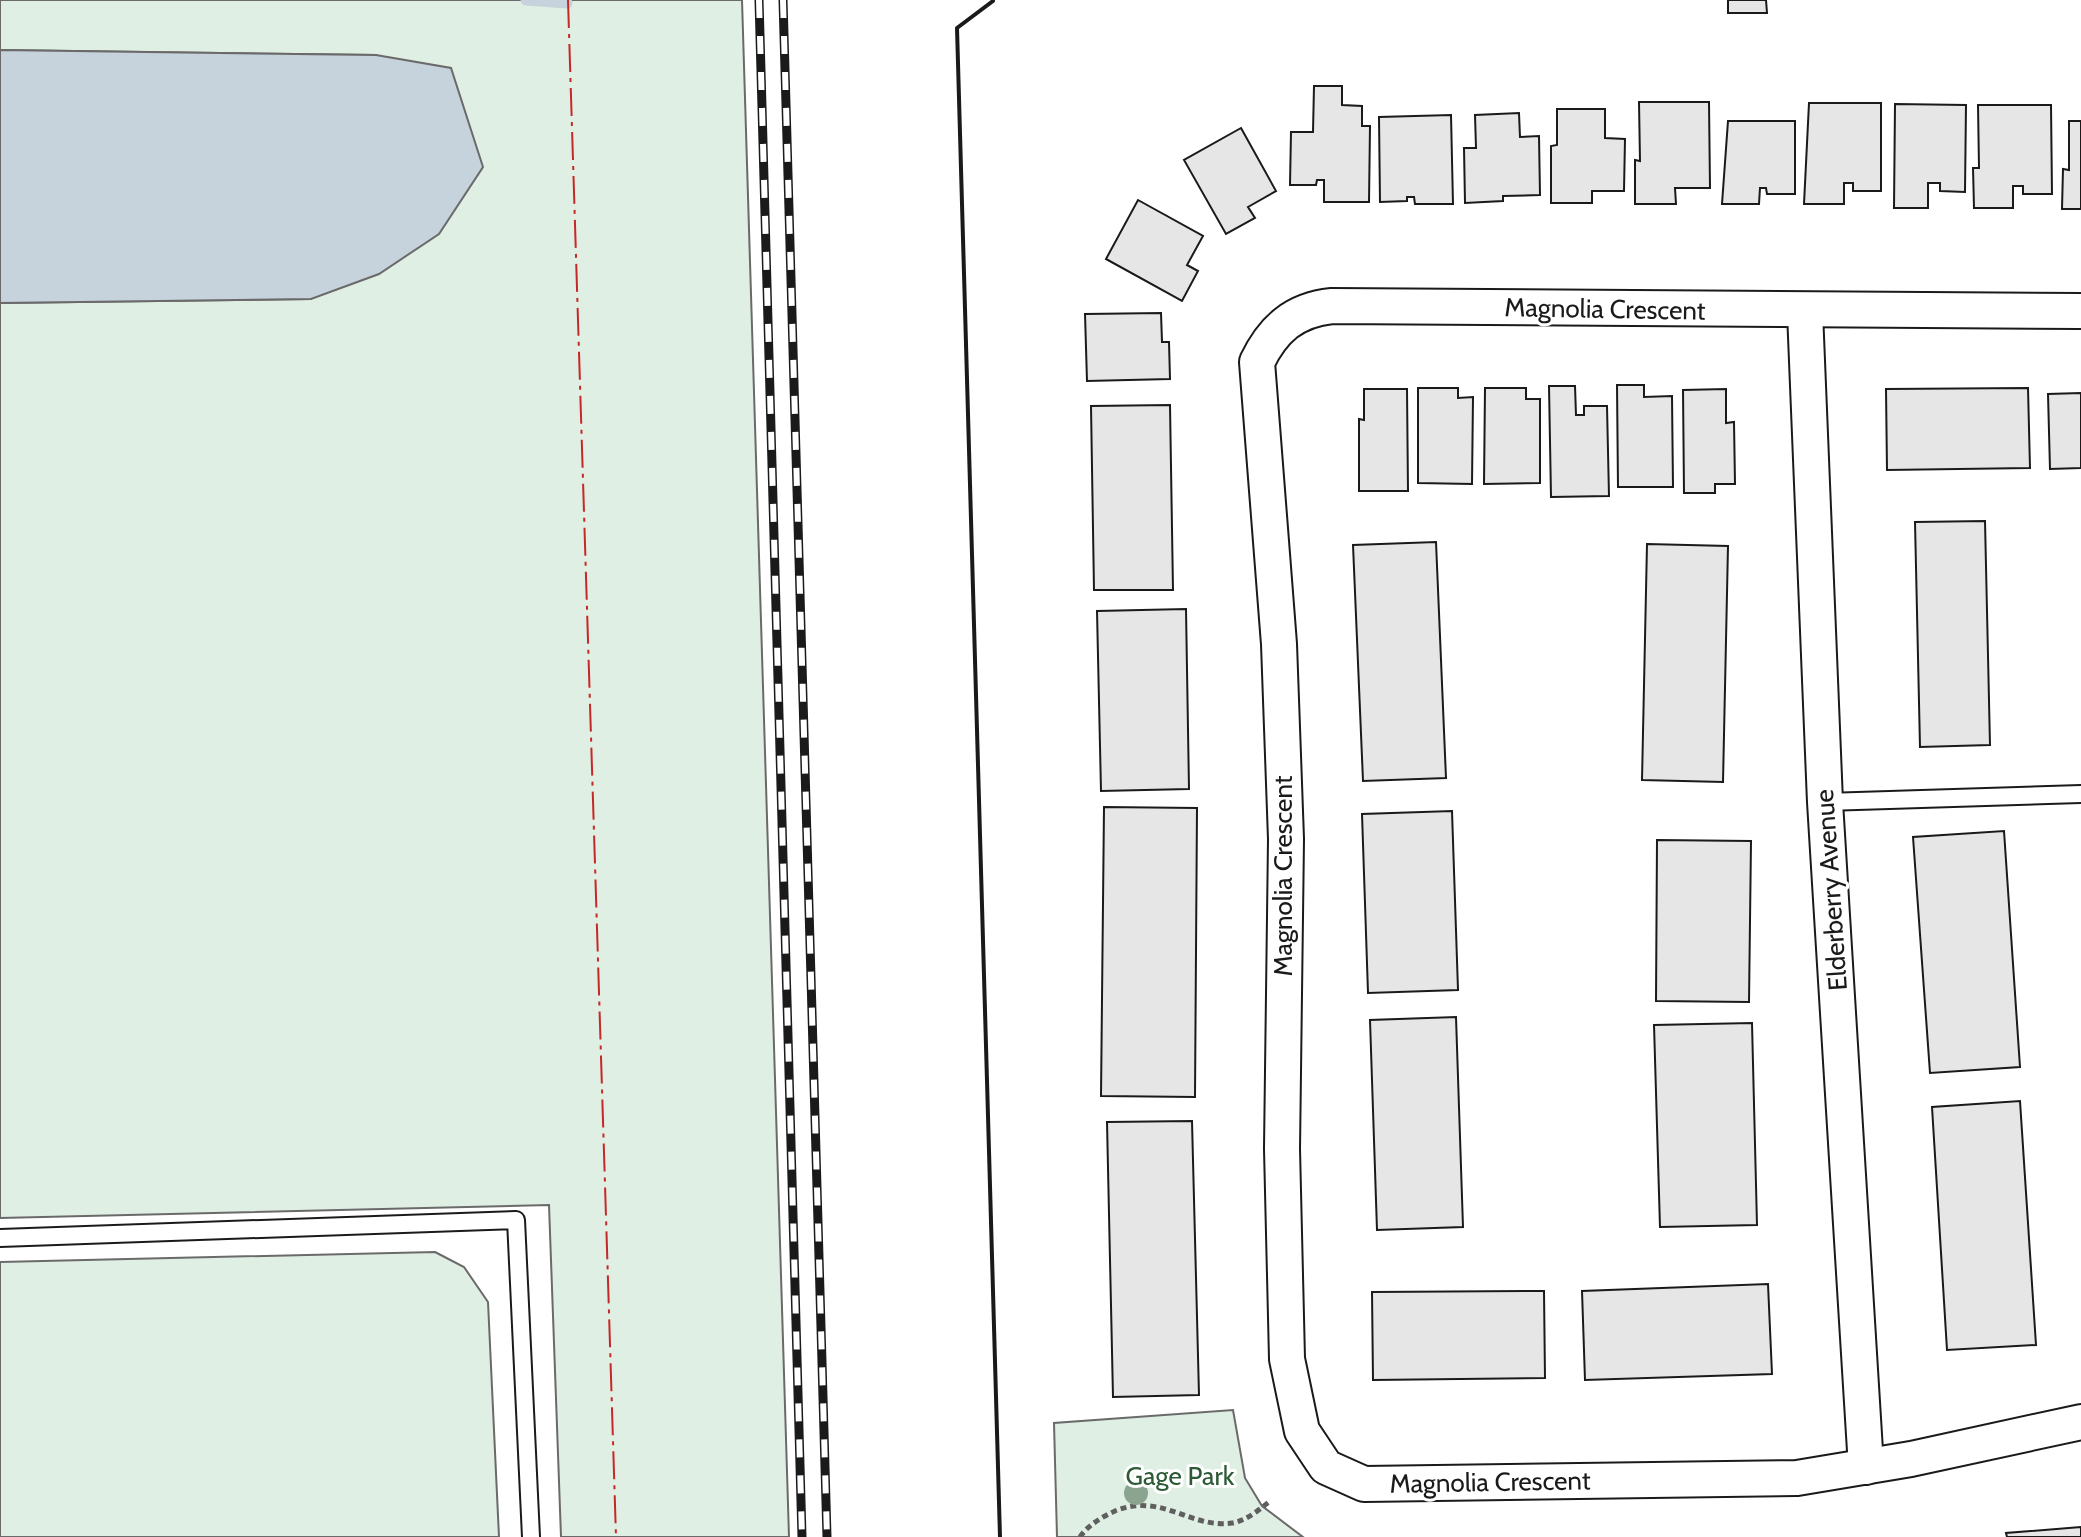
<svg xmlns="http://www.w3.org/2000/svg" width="2081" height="1537" viewBox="0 0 2081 1537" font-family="Cabin,sans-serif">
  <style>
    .green { fill: #e0efe3; stroke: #6a6a6a; stroke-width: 2 }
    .water { fill: #c6d2dc; stroke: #6a6a6a; stroke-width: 2 }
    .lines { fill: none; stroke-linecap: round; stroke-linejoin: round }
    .stream { stroke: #c6d2dc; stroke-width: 11 }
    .building { fill: #e6e6e6; stroke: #1a1a1a; stroke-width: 2 }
    .service-casing { stroke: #1a1a1a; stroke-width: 20 }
    .minor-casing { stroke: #1a1a1a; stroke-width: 38 }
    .path { stroke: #5f5f5f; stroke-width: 5; stroke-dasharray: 6 4; stroke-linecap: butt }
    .service { stroke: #fff; stroke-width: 16 }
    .minor { stroke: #fff; stroke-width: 34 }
    .rail-casing { stroke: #1a1a1a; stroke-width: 9 }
    .rail { stroke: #fff; stroke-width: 6; stroke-dasharray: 18; stroke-linecap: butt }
    .wall { stroke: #1a1a1a; stroke-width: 4 }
    .power { stroke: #c62828; stroke-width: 2; stroke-dasharray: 28 6 4 6; stroke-linecap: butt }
    .tree { fill: #8aa48f }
    .labels { text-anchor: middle; stroke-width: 6; stroke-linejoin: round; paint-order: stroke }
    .street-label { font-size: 26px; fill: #1a1a1a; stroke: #fff }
    .park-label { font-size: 26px; fill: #2b5a34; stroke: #fff }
  </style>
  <rect width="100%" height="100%" fill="#fff"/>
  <g class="green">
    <polygon points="0,0 742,0 789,1537 561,1537 549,1205 0,1218 0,303 311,299 376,55 0,50"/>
    <polygon points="435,1252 464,1267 488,1302 499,1537 0,1537 0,1262"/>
    <polygon points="1233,1410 1245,1478 1262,1506 1303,1537 1057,1537 1054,1423"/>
  </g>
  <polygon class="water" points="0,50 376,55 451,68 483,167 439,234 379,274 311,299 0,303"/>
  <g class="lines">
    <polyline class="stream" points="526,0 567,3"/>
  </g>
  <g class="building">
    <polygon points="1728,0 1766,0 1767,13 1728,13"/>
    <polygon points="1314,86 1342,86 1342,105 1362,106 1362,126 1370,126 1369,202 1324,202 1324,180 1317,180 1316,185 1290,185 1291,132 1313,132"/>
    <polygon points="1639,102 1709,102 1710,188 1675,188 1676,204 1635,204 1635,160 1640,161"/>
    <polygon points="1809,103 1881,103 1881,191 1853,191 1853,183 1844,183 1844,204 1804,204"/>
    <polygon points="1895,104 1966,105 1965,192 1940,191 1940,183 1928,183 1928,208 1894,208"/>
    <polygon points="1978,105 2051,105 2052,194 2023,194 2023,186 2013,186 2013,208 1974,208 1973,168 1979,168"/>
    <polygon points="1557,109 1605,109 1605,138 1625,139 1624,191 1592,191 1592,203 1551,203 1551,146 1557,145"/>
    <polygon points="1519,113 1520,137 1539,136 1540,195 1503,196 1503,201 1465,203 1464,148 1476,148 1475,115"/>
    <polygon points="1451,115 1453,204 1415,204 1414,197 1407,197 1407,201 1380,202 1379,117"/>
    <polygon points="1728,121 1795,121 1795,194 1767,194 1766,188 1760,188 1759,204 1722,204"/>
    <polygon points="2069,121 2081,121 2081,209 2062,209 2063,169 2069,170"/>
    <polygon points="1241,128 1276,191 1248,207 1255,218 1226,234 1184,160"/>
    <polygon points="1138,200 1203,236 1187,265 1198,271 1182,301 1106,259"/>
    <polygon points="1161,313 1162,342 1169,342 1170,379 1087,381 1085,314"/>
    <polygon points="1617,385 1644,385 1644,397 1672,396 1673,487 1618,487"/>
    <polygon points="1549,386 1575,386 1576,415 1584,415 1584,406 1607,406 1609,496 1551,497"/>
    <polygon points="1418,388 1458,388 1458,398 1473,397 1472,484 1418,483"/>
    <polygon points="1485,388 1526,388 1526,399 1540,399 1540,483 1484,484"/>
    <polygon points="2028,388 2030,468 1887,470 1886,389"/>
    <polygon points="1364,389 1407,389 1408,491 1359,491 1359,419 1364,420"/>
    <polygon points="1726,389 1726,423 1734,422 1735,484 1715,484 1715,493 1684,493 1683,390"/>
    <polygon points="2081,393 2081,468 2050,469 2048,394"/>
    <polygon points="1170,405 1173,590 1094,590 1091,406"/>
    <polygon points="1985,521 1990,745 1920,747 1915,522"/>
    <polygon points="1436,542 1446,778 1363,781 1353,545"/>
    <polygon points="1647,544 1728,546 1723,782 1642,780"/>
    <polygon points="1186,609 1189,789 1101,791 1097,611"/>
    <polygon points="1104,807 1197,808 1195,1097 1101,1096"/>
    <polygon points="1452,811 1458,990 1368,993 1362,814"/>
    <polygon points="2004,831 2020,1067 1930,1073 1913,837"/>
    <polygon points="1657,840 1751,841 1749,1002 1656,1001"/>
    <polygon points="1456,1017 1463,1227 1377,1230 1370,1020"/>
    <polygon points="1752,1023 1757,1225 1660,1227 1654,1025"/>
    <polygon points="2020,1101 2036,1345 1947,1350 1932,1107"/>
    <polygon points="1192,1121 1199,1395 1113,1397 1107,1122"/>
    <polygon points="1768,1284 1772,1374 1585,1380 1582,1291"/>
    <polygon points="1544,1291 1545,1378 1373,1380 1372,1292"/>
    <polygon points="2081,1527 2081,1537 2007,1537 2006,1533"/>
  </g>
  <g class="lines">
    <defs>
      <g id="service">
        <polyline points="1825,802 2081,794"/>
        <polyline points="0,1238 516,1220 531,1537"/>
      </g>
      <g id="minor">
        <path d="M2081,311L1332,306C1294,310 1273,329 1257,362L1279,644L1286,839L1282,1149L1287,1359L1302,1431L1326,1467L1364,1484L1797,1478L1911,1459L2081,1422"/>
        <polyline points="1805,312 1825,802 1866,1467"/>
      </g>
    </defs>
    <use href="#service" class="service-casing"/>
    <use href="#minor" class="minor-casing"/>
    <path class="path" d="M1080,1537C1088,1525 1102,1517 1115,1511C1162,1492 1190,1529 1232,1523C1246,1521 1259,1510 1270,1501"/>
    <use href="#service" class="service"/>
    <use href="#minor" class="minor"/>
    <defs>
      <g id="rail">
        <polyline points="759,0 802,1537"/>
        <polyline points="783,0 827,1537"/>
      </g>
    </defs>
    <use href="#rail" class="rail-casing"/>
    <use href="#rail" class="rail"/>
    <polyline class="wall" points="993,1 957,28 1000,1537"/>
    <polyline class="power" points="568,0 616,1537"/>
  </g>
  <circle class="tree" cx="1136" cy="1493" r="12"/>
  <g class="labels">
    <g class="street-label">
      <text transform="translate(1605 309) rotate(1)" y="9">Magnolia Crescent</text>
      <text transform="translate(1283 876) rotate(-90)" y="9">Magnolia Crescent</text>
      <text transform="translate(1831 890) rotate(-94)" y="9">Elderberry Avenue</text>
      <text transform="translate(1490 1482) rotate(-1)" y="9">Magnolia Crescent</text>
    </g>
    <g class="park-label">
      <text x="1180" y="1485">Gage Park</text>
    </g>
  </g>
</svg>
